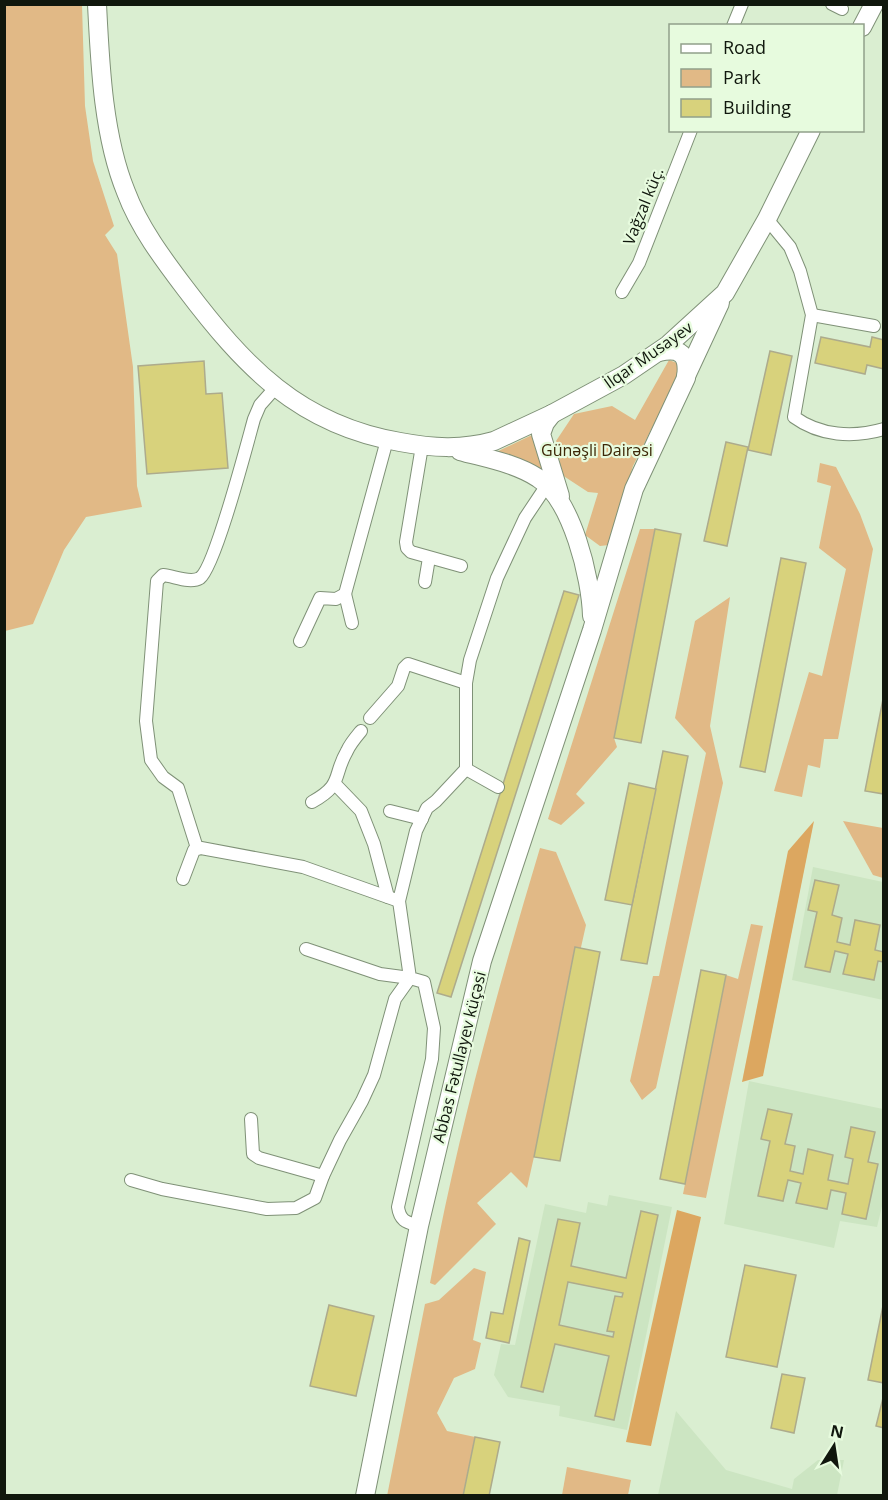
<svg xmlns="http://www.w3.org/2000/svg" width="888" height="1500" viewBox="0 0 888 1500" font-family="'Open Sans',sans-serif">
  <style>
    .built { fill: #cce5c2 }
    .green { fill: #e1b986 }
    .forest { fill: #dca760 }
    .building { fill: #d8d27c; stroke: #adab8c; stroke-width: 1.5; fill-rule: evenodd }
    .lines { fill: none; stroke-linecap: round; stroke-linejoin: round }
    .street-casing { stroke: #7f9177; stroke-width: 14 }
    .secondary-casing { stroke: #7f9177; stroke-width: 20 }
    .street { stroke: #fff; stroke-width: 12 }
    .secondary { stroke: #fff; stroke-width: 18 }
    .labels { text-anchor: middle; stroke-width: 4.5; stroke-linejoin: round; paint-order: stroke }
    .street-label { font-size: 16px; fill: #10170d; stroke: #e7fbde }
    .park-label { font-size: 16px; fill: #3d2707; stroke: #e7fbde }
  </style>
  <rect width="100%" height="100%" fill="#daeed1"/>
  <g class="built">
    <polygon points="813,867 883,882 883,1000 792,980"/>
    <polygon points="749,1081 883,1109 884,1198 877,1227 840,1221 834,1248 724,1224"/>
    <polygon points="609,1195 672,1207 627,1430 559,1416 560,1406 508,1397 494,1375 501,1344 515,1345 545,1204 586,1213 588,1202 607,1206"/>
    <polygon points="676,1411 726,1470 792,1489 794,1479 818,1460 844,1460 837,1495 658,1495"/>
  </g>
  <g class="green">
    <polygon points="4,5 82,5 85,106 93,161 114,226 105,235 117,254 133,367 137,486 142,507 86,517 64,550 33,624 5,631"/>
    <polygon points="669,360 677,363 679,374 633,466 609,545 600,546 585,535 598,493 588,492 562,475 556,441 574,414 612,406 635,420"/>
    <polygon points="532,435 548,475 492,454"/>
    <polygon points="820,463 836,467 860,514 873,549 838,739 824,739 820,768 808,765 802,797 774,791 809,672 822,676 846,569 819,548 831,486 817,482"/>
    <polygon points="640,529 655,529 614,738 617,747 576,794 585,803 561,825 548,819"/>
    <polygon points="730,597 710,726 723,783 656,1088 642,1100 630,1081 653,976 659,976 706,753 675,718 695,621"/>
    <polygon points="843,821 883,828 883,878 873,875"/>
    <path d="M540,848L556,852L586,925L527,1188L511,1172L477,1203L496,1224L435,1285L430,1283C457,1136 497,991 540,848Z"/>
    <polygon points="751,924 763,926 706,1198 683,1194 726,975 738,979"/>
    <polygon points="474,1268 486,1272 473,1340 481,1343 475,1369 454,1378 437,1413 447,1431 475,1437 463,1495 387,1496 425,1304 439,1300"/>
    <polygon points="567,1467 631,1480 628,1495 562,1495"/>
  </g>
  <g class="forest">
    <polygon points="814,821 763,1076 742,1082 788,851"/>
    <polygon points="677,1210 701,1217 651,1446 626,1442"/>
  </g>
  <g class="building">
    <polygon points="821,337 870,347 872,337 884,340 884,369 867,365 865,374 815,363"/>
    <polygon points="770,351 792,356 771,455 748,450"/>
    <polygon points="204,361 206,394 222,393 228,468 147,474 138,366"/>
    <polygon points="726,442 748,447 727,546 704,541"/>
    <polygon points="655,529 681,534 641,743 614,738"/>
    <polygon points="781,558 806,563 765,772 740,767"/>
    <polygon points="564,591 579,595 451,997 437,993"/>
    <polygon points="884,694 884,794 865,791"/>
    <polygon points="663,751 688,756 647,964 621,960"/>
    <polygon points="629,783 656,789 632,905 605,900"/>
    <polygon points="815,880 839,885 832,915 842,918 837,942 850,945 855,920 880,925 875,950 884,952 884,962 878,961 874,980 843,974 848,954 835,951 830,972 805,967 817,912 808,910"/>
    <polygon points="575,947 600,952 560,1161 534,1157"/>
    <polygon points="701,970 726,975 685,1184 660,1179"/>
    <polygon points="768,1109 792,1114 785,1144 795,1146 790,1171 803,1174 808,1149 833,1155 828,1180 848,1184 853,1159 845,1157 851,1127 875,1132 868,1162 878,1164 866,1219 842,1214 846,1193 831,1190 827,1209 796,1203 801,1183 788,1180 783,1201 758,1196 770,1141 761,1139"/>
    <path d="M641,1211L658,1215L614,1420L595,1416L609,1356L555,1344L543,1392L521,1387L558,1219L580,1223L571,1266L626,1278ZM568,1282L623,1293L622,1297L615,1296L607,1331L614,1332L613,1337L559,1325Z"/>
    <polygon points="519,1238 530,1241 509,1343 486,1338 491,1312 503,1314"/>
    <polygon points="745,1265 796,1275 777,1367 726,1357"/>
    <polygon points="884,1301 884,1383 868,1380"/>
    <polygon points="329,1305 374,1316 356,1396 310,1386"/>
    <polygon points="782,1374 805,1378 794,1433 771,1428"/>
    <polygon points="883,1398 884,1398 884,1428 876,1426"/>
    <polygon points="475,1437 500,1442 489,1496 463,1496"/>
  </g>
  <g class="lines">
    <defs>
      <g id="street">
        <polyline points="832,4 842,9"/>
        <polyline points="733,26 742,4"/>
        <path d="M767,219L790,247L800,271L812,315L794,417C820,436 853,438 884,429"/>
        <polyline points="622,292 639,263 691,130"/>
        <polyline points="812,315 874,326"/>
        <polyline points="422,446 406,542 407,548 411,552 461,566"/>
        <polyline points="425,582 429,558"/>
        <polyline points="345,594 352,623"/>
        <polyline points="300,641 320,598 336,599 345,594 387,440"/>
        <polyline points="370,718 398,686 404,668 408,664 466,683"/>
        <polyline points="466,769 498,787"/>
        <polyline points="335,784 361,811 374,844 388,897"/>
        <path d="M312,802C344,784 332,777 347,751C350,744 356,737 361,731"/>
        <polyline points="390,811 422,819"/>
        <path d="M197,848L178,788L163,777L151,760L146,721L157,581L163,575C174,576 190,584 200,578C215,567 247,444 254,419L260,405L276,387"/>
        <polyline points="183,879 194,850 201,848 303,867 399,901"/>
        <polyline points="251,1119 253,1154 259,1158 323,1176"/>
        <polyline points="131,1180 162,1189 267,1209 296,1208 315,1198 323,1176 340,1140 362,1101 374,1075 395,999 410,978 380,974 306,949"/>
        <path d="M419,1226C406,1222 400,1221 398,1207L432,1059L434,1028L424,982L410,978L399,901L416,831L427,808L436,801L466,769V683L470,660L497,578L525,518L547,485"/>
      </g>
      <g id="secondary">
        <path d="M97,4C100,64 103,136 126,192C139,227 163,259 185,288C244,366 299,425 400,442C432,448 462,450 494,441L552,414L624,375L668,345L725,293L767,219L811,130"/>
        <polyline points="862,27 874,4"/>
        <polyline points="686,376 720,303"/>
        <polyline points="552,414 545,423 541,434 560,496"/>
        <path d="M460,451C485,458 515,463 538,478C572,499 591,578 592,616"/>
        <path d="M365,1496L419,1226L482,961L592,630L634,489L686,378C689,355 681,347 659,352"/>
      </g>
    </defs>
    <use href="#street" class="street-casing"/>
    <use href="#secondary" class="secondary-casing"/>
    <use href="#street" class="street"/>
    <use href="#secondary" class="secondary"/>
  </g>
  <g class="labels">
    <g class="street-label">
      <text transform="translate(643 206) rotate(-68)" y="6">Vağzal küç.</text>
      <text transform="translate(648 355) rotate(-35)" y="6">İlqar Musayev</text>
      <text transform="translate(459 1057) rotate(-76)" y="6">Abbas Fətullayev küçəsi</text>
    </g>
    <g class="park-label">
      <text x="597" y="456">Günəşli Dairəsi</text>
    </g>
  </g>
  <rect width="888" height="1500" fill="none" stroke="#10170d" stroke-width="12"/>
  <rect x="669" y="24" width="195" height="108" fill="#e7fbde" stroke="#91a08a" stroke-width="1.5"/>
  <rect x="681" y="44" width="30" height="9" fill="#ffffff" stroke="#91a08a" stroke-width="1.5"/>
  <text x="723" y="54" font-size="18" fill="#10170d">Road</text>
  <rect x="681" y="69" width="30" height="18" fill="#e1b986" stroke="#91a08a" stroke-width="1.5"/>
  <text x="723" y="84" font-size="18" fill="#10170d">Park</text>
  <rect x="681" y="99" width="30" height="18" fill="#d8d27c" stroke="#91a08a" stroke-width="1.5"/>
  <text x="723" y="114" font-size="18" fill="#10170d">Building</text>
  <g transform="translate(834 1446) rotate(12)" stroke="#e7fbde" stroke-width="4.5" paint-order="stroke">
  <path d="M0-4.5L10 22L0 15L-10 22Z" fill="#10170d"/>
  <text y="-9" font-size="16" font-weight="bold" text-anchor="middle" fill="#10170d">N</text>
  </g>
</svg>
